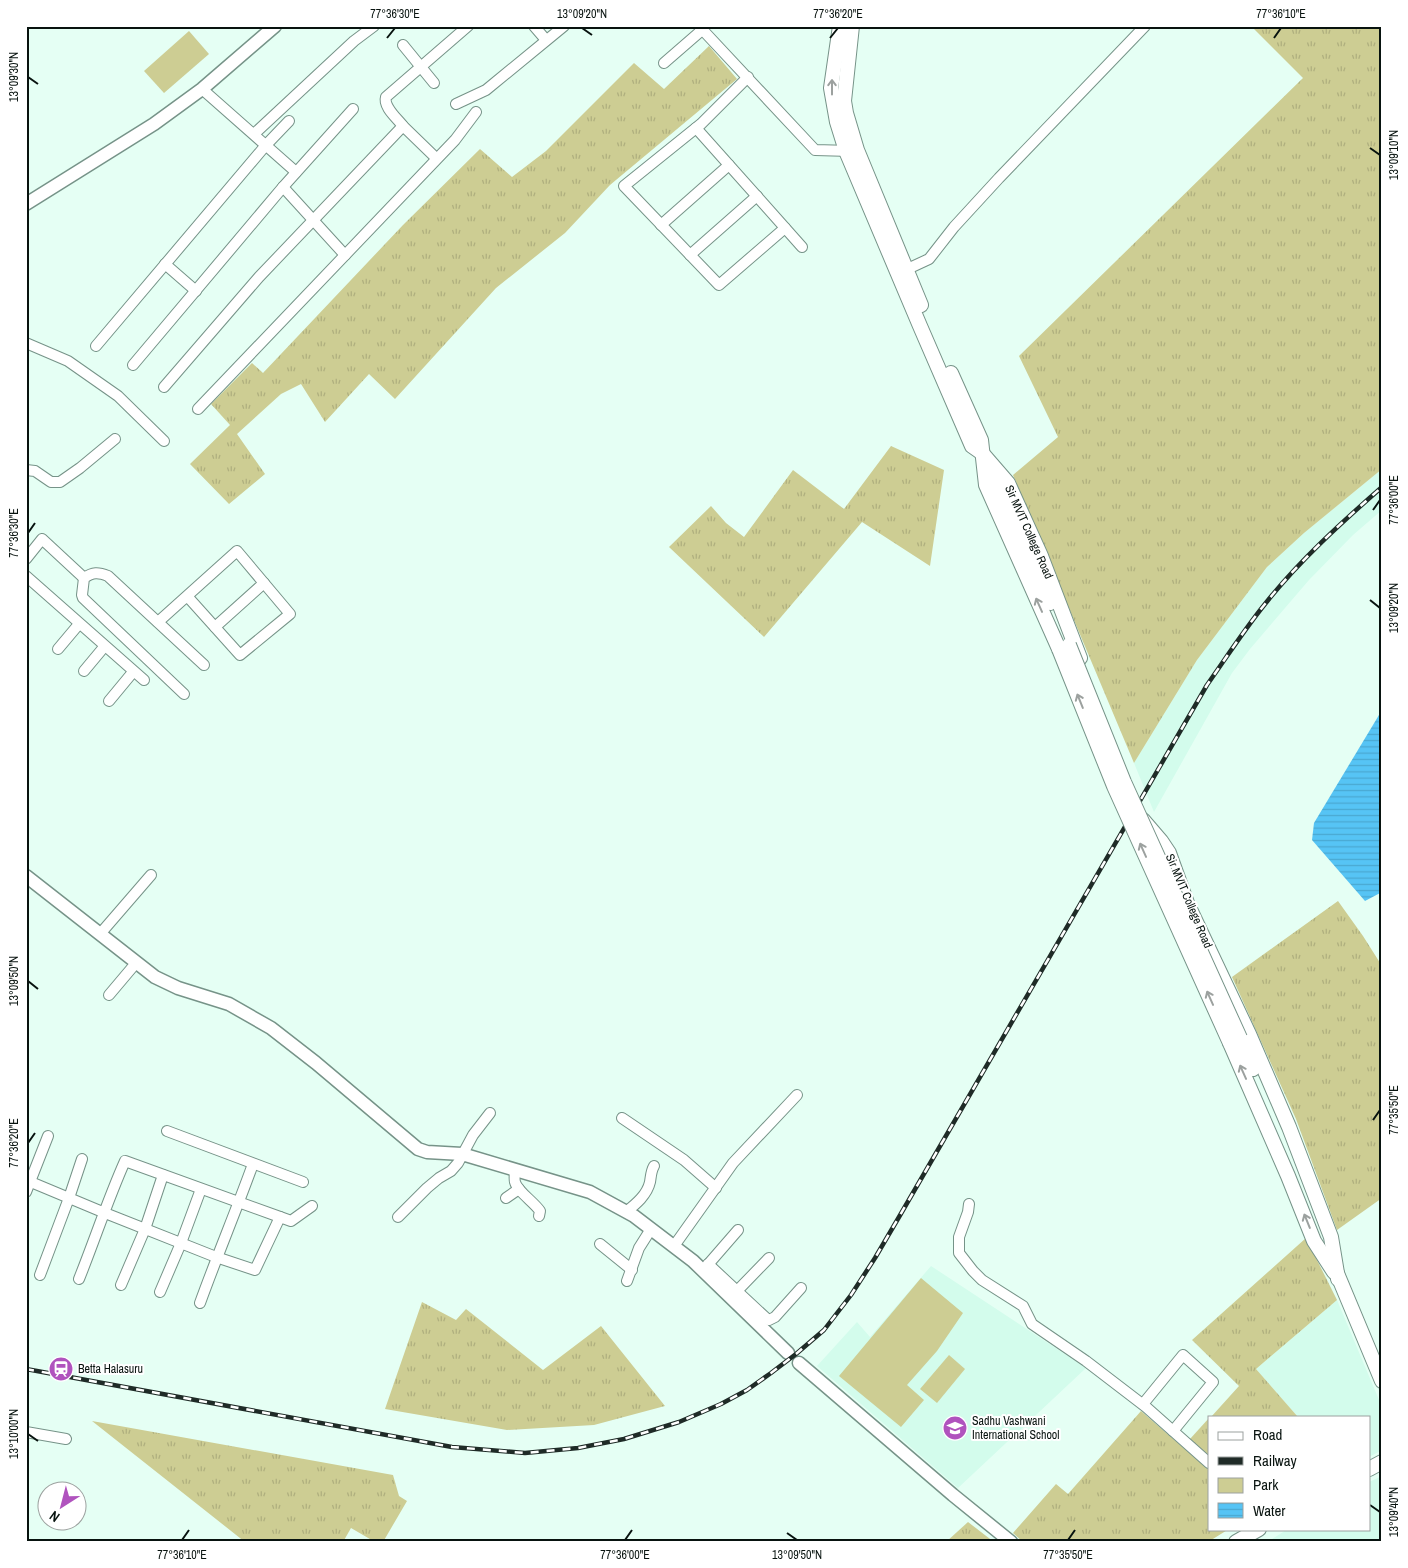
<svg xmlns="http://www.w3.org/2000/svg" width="1408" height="1568" viewBox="0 0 1408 1568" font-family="'Archivo Narrow',sans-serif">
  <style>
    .built { fill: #d3fcec }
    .grass { fill: url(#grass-tufts) }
    .green { fill: #cdcd93 }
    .water { fill: url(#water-rules) }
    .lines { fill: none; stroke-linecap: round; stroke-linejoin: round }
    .minor-casing { stroke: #769388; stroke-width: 12 }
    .tertiary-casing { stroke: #769388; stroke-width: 15 }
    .secondary-casing { stroke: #769388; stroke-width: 16 }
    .minor { stroke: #fff; stroke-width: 10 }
    .tertiary { stroke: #fff; stroke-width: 12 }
    .secondary { stroke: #fff; stroke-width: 14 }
    .rail-casing { stroke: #1f2b27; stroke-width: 4.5 }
    .rail { stroke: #fff; stroke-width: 2.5; stroke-dasharray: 8; stroke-linecap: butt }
    .secondary-bridge-casing { stroke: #769388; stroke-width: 16; stroke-linecap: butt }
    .secondary-bridge { stroke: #fff; stroke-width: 14 }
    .oneway { stroke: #9ca19f }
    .ticks { fill: none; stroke: #08130f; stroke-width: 2 }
    .labels { text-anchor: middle; stroke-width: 4; stroke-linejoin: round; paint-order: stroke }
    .street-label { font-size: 12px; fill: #08130f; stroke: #fff }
    .poi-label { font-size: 12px; fill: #08130f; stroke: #fff; text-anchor: start }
    .neatline { fill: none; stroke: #08130f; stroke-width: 2 }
    .ticks-label { font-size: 12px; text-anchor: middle; fill: #08130f }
  </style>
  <defs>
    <pattern id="grass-tufts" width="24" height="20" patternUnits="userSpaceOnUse" patternTransform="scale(1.25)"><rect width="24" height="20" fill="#cdcd93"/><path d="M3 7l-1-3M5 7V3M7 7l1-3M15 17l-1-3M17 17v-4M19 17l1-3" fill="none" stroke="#afaf7e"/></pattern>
    <pattern id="water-rules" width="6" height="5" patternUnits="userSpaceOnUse" patternTransform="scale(1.25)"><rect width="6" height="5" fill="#56c4f5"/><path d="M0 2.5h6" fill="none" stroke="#49a8d1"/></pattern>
  </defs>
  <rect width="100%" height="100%" fill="#e5fff4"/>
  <g class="built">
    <polygon points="1382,469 1382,510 1353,535 1309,580 1250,649 1232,673 1154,812 1134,763 1197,660 1267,567 1304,533"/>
    <polygon points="931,1266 1086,1368 958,1488 817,1366 857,1322 870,1337"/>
    <polygon points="1337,1300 1382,1407 1382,1450 1369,1457 1369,1417 1298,1417 1256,1369"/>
    <polygon points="1382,1476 1382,1542 1267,1542 1288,1529 1369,1529 1369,1482"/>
  </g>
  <g class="grass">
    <polygon points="1251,26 1382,26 1382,469 1304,533 1267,567 1197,660 1134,763 1013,475 1058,437 1019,356 1303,78"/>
    <polygon points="709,46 737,79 610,185 565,233 496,288 395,399 369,374 325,422 301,384 281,394 237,434 265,474 229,504 190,464 230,425 211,404 252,363 263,373 403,225 480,149 512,177 546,151 634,63 664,89"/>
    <polygon points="891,446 944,470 930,566 862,522 764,637 669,547 711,506 726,523 744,537 793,470 844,509"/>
    <polygon points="1338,901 1363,936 1382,966 1382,1198 1337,1230 1296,1119 1232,977"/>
    <polygon points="1306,1238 1337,1300 1256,1369 1298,1417 1211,1417 1239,1386 1192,1340"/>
    <polygon points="422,1302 456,1320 466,1309 543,1370 601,1326 665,1406 594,1425 507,1430 385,1409"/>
    <polygon points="1141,1411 1209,1470 1209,1529 1229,1529 1208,1542 1023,1542 1013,1533 1056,1484 1068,1494"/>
    <polygon points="1209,1418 1209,1456 1190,1439"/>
    <polygon points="92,1421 393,1475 399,1496 407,1501 383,1542 375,1542 351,1528 343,1542 245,1542"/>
    <polygon points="968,1522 994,1542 946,1542"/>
  </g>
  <g class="green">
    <polygon points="189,31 209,54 164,93 144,71"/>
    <polygon points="921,1278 963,1313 937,1351 907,1385 924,1400 901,1427 839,1376"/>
    <polygon points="949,1355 965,1369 937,1403 920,1389"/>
  </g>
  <polygon class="water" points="1382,710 1382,892 1365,901 1312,840 1314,823"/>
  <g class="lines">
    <defs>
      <g id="minor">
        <polyline points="534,26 546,40"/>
        <polyline points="699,26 815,150 851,151"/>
        <polyline points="403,45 434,83"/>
        <polyline points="664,63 702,30"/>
        <polyline points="748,77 701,124 624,186 719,285 785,228"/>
        <polyline points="202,89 296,172"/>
        <polyline points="456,104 486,90 564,26"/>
        <path d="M403,126C397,118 383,107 386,97L468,26"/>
        <polyline points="696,128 802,247"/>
        <polyline points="254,134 354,41 374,26"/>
        <polyline points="283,187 345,255"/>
        <polyline points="661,225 729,165"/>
        <polyline points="690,255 757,196"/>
        <polyline points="165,264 196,291"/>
        <polyline points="901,272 929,259 954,227 999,178 1145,26"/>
        <polyline points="26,343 68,361 118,396 164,441"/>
        <polyline points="96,346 266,145 289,121"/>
        <polyline points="133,365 283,187 353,109"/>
        <polyline points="164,387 259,277 403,126 436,158"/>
        <polyline points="198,409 455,140 476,112"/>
        <polyline points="26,470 35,471 51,482 60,482 80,468 115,439"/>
        <polyline points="26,559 42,539 84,578"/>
        <polyline points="26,576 144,680"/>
        <polyline points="158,622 237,551 290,614 240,655 187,596"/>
        <polyline points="215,627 264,583"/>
        <polyline points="58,649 79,624"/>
        <polyline points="84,671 104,647"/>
        <path d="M184,694L83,598L82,595L84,578C93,572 98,572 108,576L204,665"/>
        <polyline points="109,701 133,672"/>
        <polyline points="100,934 151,875"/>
        <polyline points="109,995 136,963"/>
        <polyline points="622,1118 684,1160 716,1188"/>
        <polyline points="167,1131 303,1182"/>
        <path d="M515,1170C515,1173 514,1179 515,1182C517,1191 534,1202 540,1211L539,1216"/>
        <path d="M26,1180L105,1213L216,1257L255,1270L280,1217L125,1161C108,1199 95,1239 79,1279"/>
        <polyline points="26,1192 48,1136"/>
        <polyline points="506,1198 519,1189"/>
        <polyline points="969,1204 968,1212 959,1237 959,1253 973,1271 982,1280 1023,1306 1032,1324 1086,1361 1146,1407 1209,1463"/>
        <path d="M626,1212C636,1204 647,1195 650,1182C651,1176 651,1171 654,1166"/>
        <polyline points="280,1217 291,1221 312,1206"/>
        <polyline points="398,1217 427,1188 439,1178 451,1171 458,1163 473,1135 490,1113"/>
        <polyline points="600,1244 632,1270"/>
        <polyline points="674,1246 733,1163 797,1095"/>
        <polyline points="708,1264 766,1318 769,1320 775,1317 801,1288"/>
        <polyline points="705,1268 738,1230"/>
        <polyline points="40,1275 69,1198 82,1159"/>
        <polyline points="627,1281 639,1248 651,1229"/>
        <polyline points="121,1285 145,1229 163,1175"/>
        <polyline points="737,1291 769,1258"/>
        <polyline points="160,1292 181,1243 201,1189"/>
        <path d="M200,1303C217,1256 236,1211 253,1164"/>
        <polyline points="1143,1404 1183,1355 1213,1382 1173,1431"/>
        <polyline points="26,1432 66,1439"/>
      </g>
      <g id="tertiary">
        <polyline points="26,204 154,124 202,89 275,26"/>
        <polyline points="26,876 155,977 178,988 229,1004 271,1028 316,1063 418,1149 427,1152 462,1154 590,1192 634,1216 693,1261 788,1353"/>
        <polyline points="799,1363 953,1495 1011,1542"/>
      </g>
      <g id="secondary">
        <polyline points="840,26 831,88 837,122 846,151 920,326 972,446 982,453 1008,483 1041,556 1080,658"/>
        <polyline points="852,26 844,101 846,113 857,150 921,305"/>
        <polyline points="951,373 981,440 986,485 1059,649"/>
        <polyline points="992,472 1050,603"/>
        <polyline points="1143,820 1161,841 1169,853 1187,903 1249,1034 1289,1127 1331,1237 1338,1279"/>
        <polyline points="1240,1038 1253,1069"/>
        <polyline points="1230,1043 1288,1176 1314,1241 1334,1272"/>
        <polyline points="1336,1271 1382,1381"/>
        <polyline points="1369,1469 1382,1462"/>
        <polyline points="1236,1542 1259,1529"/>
      </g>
    </defs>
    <use href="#minor" class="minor-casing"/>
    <use href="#tertiary" class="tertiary-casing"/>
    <use href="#secondary" class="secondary-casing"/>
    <use href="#minor" class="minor"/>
    <use href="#tertiary" class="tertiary"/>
    <use href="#secondary" class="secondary"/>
    <defs>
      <path id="rail" d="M26,1369L452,1447L525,1453L578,1448L624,1439L679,1422L721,1404L747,1390L771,1373L796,1354L824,1330L851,1295L875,1258L899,1217L1207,685C1226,658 1244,630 1265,604C1299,561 1341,523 1382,487"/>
    </defs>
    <use href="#rail" class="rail-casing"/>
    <use href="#rail" class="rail"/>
    <defs>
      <g id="secondary-bridge">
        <polyline points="1069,645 1124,782 1240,1038"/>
        <polyline points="1059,649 1114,786 1230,1043"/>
      </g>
    </defs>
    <use href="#secondary-bridge" class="secondary-bridge-casing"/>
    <use href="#secondary-bridge" class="secondary-bridge"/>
  </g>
  <defs><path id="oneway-shaft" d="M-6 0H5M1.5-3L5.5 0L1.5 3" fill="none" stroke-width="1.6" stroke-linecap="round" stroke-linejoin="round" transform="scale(1.25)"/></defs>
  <g class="oneway">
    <use href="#oneway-shaft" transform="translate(832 87) rotate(-90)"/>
    <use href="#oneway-shaft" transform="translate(1039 605) rotate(-114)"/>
    <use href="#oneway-shaft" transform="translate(1080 701) rotate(-112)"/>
    <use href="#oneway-shaft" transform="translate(1143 850) rotate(-114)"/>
    <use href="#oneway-shaft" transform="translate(1210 998) rotate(-114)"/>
    <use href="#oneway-shaft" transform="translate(1243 1072) rotate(-114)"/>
    <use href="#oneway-shaft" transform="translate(1307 1221) rotate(-112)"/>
  </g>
  <path class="ticks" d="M582,28L592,35M387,38L395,28M830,38L838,28M1274,38L1281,28M28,77L38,84M1370,148L1380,155M1373,510L1380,500M28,533L35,523M1370,600L1380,608M28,981L38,989M1373,1120L1380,1110M28,1143L35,1133M28,1434L38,1441M1370,1505L1380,1512M787,1533L797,1540M182,1540L189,1530M625,1540L632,1530M1068,1540L1075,1530"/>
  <defs>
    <symbol id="station-disc" viewBox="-11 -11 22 22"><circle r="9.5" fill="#b053be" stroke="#fff"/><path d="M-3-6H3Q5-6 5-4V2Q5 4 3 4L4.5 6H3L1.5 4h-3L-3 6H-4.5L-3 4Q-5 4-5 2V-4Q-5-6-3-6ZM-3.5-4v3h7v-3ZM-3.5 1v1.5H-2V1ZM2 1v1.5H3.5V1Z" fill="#fff"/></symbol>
    <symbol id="school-disc" viewBox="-11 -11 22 22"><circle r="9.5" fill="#b053be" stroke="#fff"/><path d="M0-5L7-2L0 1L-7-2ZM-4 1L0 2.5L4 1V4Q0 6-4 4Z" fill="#fff"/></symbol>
  </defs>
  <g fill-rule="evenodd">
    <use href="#station-disc" x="47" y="1355" width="28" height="28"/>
    <use href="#school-disc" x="941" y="1414" width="28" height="28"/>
  </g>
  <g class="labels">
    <g class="street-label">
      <text transform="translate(1029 532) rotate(66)" y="4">Sir MVIT College Road</text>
      <text transform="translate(1189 901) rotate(67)" y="4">Sir MVIT College Road</text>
    </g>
    <g class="poi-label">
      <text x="78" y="1373">Betta Halasuru</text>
      <text x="972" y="1425">Sadhu Vashwani<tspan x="972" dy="14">International School</tspan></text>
    </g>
  </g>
  <rect width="1408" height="1568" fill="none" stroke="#ffffff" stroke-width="55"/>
  <rect x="1208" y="1416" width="162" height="115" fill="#ffffff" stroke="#9ca19f"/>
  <rect x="1218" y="1432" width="25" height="8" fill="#ffffff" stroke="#9ca19f"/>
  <text x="1253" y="1440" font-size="15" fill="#08130f">Road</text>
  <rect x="1218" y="1457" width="25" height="8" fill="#1f2b27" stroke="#9ca19f"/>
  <text x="1253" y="1466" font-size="15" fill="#08130f">Railway</text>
  <rect x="1218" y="1478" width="25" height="15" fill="#cdcd93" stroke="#9ca19f"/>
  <text x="1253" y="1490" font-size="15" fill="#08130f">Park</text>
  <rect x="1218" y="1503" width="25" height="15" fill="url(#water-rules)" stroke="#9ca19f"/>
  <text x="1253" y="1516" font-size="15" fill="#08130f">Water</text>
  <g transform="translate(62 1506) rotate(216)"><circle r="24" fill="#ffffff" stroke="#9ca19f"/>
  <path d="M0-4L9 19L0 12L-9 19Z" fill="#b053be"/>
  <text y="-8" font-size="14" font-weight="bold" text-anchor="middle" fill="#08130f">N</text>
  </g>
  <rect x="28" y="28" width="1352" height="1512" class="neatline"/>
  <g class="ticks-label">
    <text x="395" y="18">77°36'30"E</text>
    <text x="582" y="18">13°09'20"N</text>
    <text x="838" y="18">77°36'20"E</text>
    <text x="1281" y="18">77°36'10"E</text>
    <text transform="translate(14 77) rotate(-90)" y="4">13°09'30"N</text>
    <text transform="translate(1394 155) rotate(-90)" y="4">13°09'10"N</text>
    <text transform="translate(1394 500) rotate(-90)" y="4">77°36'00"E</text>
    <text transform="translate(14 533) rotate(-90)" y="4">77°36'30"E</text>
    <text transform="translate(1394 608) rotate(-90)" y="4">13°09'20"N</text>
    <text transform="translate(14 981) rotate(-90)" y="4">13°09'50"N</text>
    <text transform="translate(1394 1110) rotate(-90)" y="4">77°35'50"E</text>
    <text transform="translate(14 1143) rotate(-90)" y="4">77°36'20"E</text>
    <text transform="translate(14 1434) rotate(-90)" y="4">13°10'00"N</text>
    <text transform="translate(1394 1512) rotate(-90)" y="4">13°09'40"N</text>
    <text x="182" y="1559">77°36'10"E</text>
    <text x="625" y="1559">77°36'00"E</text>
    <text x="797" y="1559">13°09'50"N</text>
    <text x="1068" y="1559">77°35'50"E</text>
  </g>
</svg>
